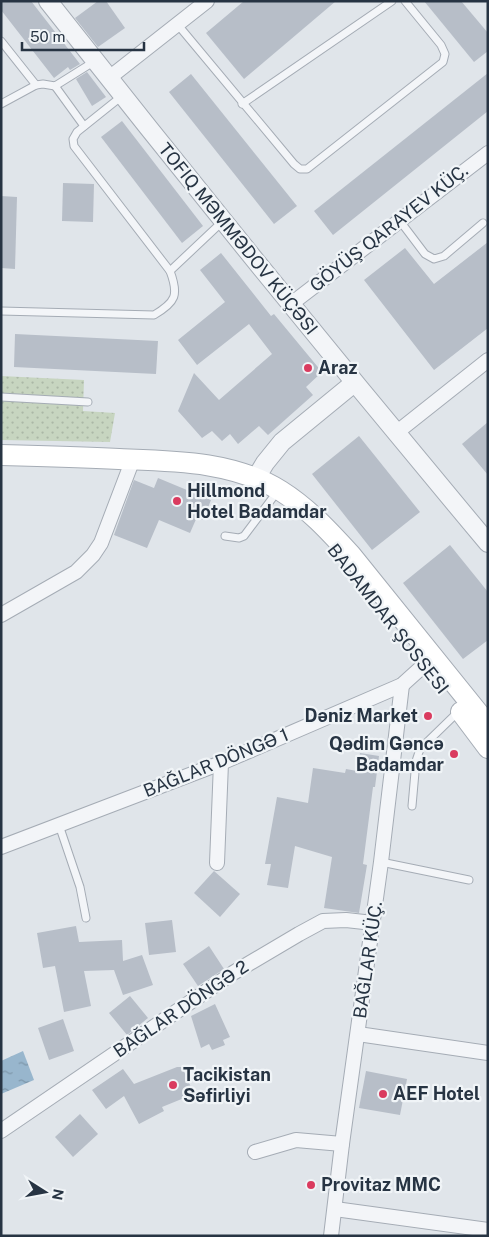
<svg xmlns="http://www.w3.org/2000/svg" width="489" height="1237" viewBox="0 0 489 1237" font-family="'Public Sans',sans-serif">
  <style>
    .park { fill: url(#park-dots) }
    .water { fill: url(#water-ripples) }
    .building { fill: #b7bec8 }
    .lines { fill: none; stroke-linecap: round; stroke-linejoin: round }
    .service-casing { stroke: #a5acb5; stroke-width: 9 }
    .minor-casing { stroke: #a5acb5; stroke-width: 16 }
    .tertiary-casing { stroke: #a5acb5; stroke-width: 20 }
    .secondary-casing { stroke: #a5acb5; stroke-width: 22 }
    .service { stroke: #f3f5f8; stroke-width: 7 }
    .minor { stroke: #f3f5f8; stroke-width: 14 }
    .tertiary { stroke: #f3f5f8; stroke-width: 18 }
    .secondary { stroke: #fff; stroke-width: 20 }
    .poi-dot { fill: #da3b5f; stroke: #f0f4f7; stroke-width: 2 }
    .labels { text-anchor: middle; stroke-width: 4.5; stroke-linejoin: round; paint-order: stroke }
    .street-label { font-size: 18px; fill: #273443; stroke: #f0f4f7 }
    .poi-label { font-size: 18px; font-weight: bold; fill: #273443; stroke: #f0f4f7; text-anchor: start }
  </style>
  <defs>
    <pattern id="park-dots" width="8" height="8" patternUnits="userSpaceOnUse" patternTransform="scale(1.25)"><rect width="8" height="8" fill="#c7d5c0"/><path d="M2 2h.1M6 6h.1" fill="none" stroke="#abb7a6" stroke-width="1.8" stroke-linecap="round"/></pattern>
    <pattern id="water-ripples" width="26" height="14" patternUnits="userSpaceOnUse" patternTransform="scale(1.25)"><rect width="26" height="14" fill="#98b6cd"/><path d="M2 4q2-2 4 0t4 0M15 11q2-2 4 0t4 0" fill="none" stroke="#7c95a8"/></pattern>
  </defs>
  <rect width="100%" height="100%" fill="#e0e5ea"/>
  <polygon class="park" points="1,376 84,380 83,411 115,413 110,442 1,440"/>
  <polygon class="water" points="23,1051 34,1080 1,1094 1,1061"/>
  <g class="building">
    <polygon points="1,1 31,1 80,64 70,70 68,67 54,78 1,10"/>
    <polygon points="98,1 106,1 125,28 98,47 75,18"/>
    <polygon points="244,1 336,1 244,79 206,33"/>
    <polygon points="424,1 461,1 488,33 488,51 474,62"/>
    <polygon points="87,72 106,97 92,106 76,79"/>
    <polygon points="488,73 488,111 333,235 314,211"/>
    <polygon points="191,74 297,206 274,224 169,92"/>
    <polygon points="122,121 203,226 182,243 101,137"/>
    <polygon points="63,183 94,184 93,222 62,221"/>
    <polygon points="1,196 17,197 15,269 1,268"/>
    <polygon points="488,242 488,328 434,370 364,280 405,248 434,284"/>
    <polygon points="221,253 271,316 274,314 322,372 306,387 313,395 268,435 259,426 238,444 230,434 222,441 212,431 202,438 178,411 194,373 219,400 272,354 249,324 197,365 178,340 225,302 200,270"/>
    <polygon points="15,334 158,341 156,374 14,367"/>
    <polygon points="488,422 488,475 462,444"/>
    <polygon points="359,436 420,512 372,550 312,474"/>
    <polygon points="158,478 211,500 203,520 197,517 190,533 159,520 147,548 114,535 134,480 154,488"/>
    <polygon points="450,545 488,592 488,640 463,659 403,583"/>
    <polygon points="360,753 379,756 375,787 373,787 363,864 367,865 359,913 324,908 332,857 295,846 288,888 267,885 271,864 265,864 277,797 308,803 313,768 345,773 346,769 357,771"/>
    <polygon points="214,871 240,894 220,917 194,893"/>
    <polygon points="172,920 176,952 149,955 145,923"/>
    <polygon points="76,926 79,942 122,940 123,961 142,955 153,985 123,995 114,970 84,971 91,1006 64,1012 55,966 43,968 37,933"/>
    <polygon points="209,946 224,969 198,986 183,964"/>
    <polygon points="130,996 148,1018 127,1035 109,1013"/>
    <polygon points="215,1004 230,1037 223,1040 225,1045 212,1050 209,1044 201,1048 191,1016"/>
    <polygon points="63,1019 74,1051 49,1060 38,1028"/>
    <polygon points="177,1067 182,1067 194,1094 162,1107 164,1111 139,1124 124,1096 106,1109 92,1090 123,1069 134,1084"/>
    <polygon points="366,1071 407,1079 400,1115 359,1108"/>
    <polygon points="80,1114 98,1134 73,1157 55,1137"/>
  </g>
  <g class="lines">
    <defs>
      <g id="service">
        <polyline points="178,25 294,164 300,169 307,169 443,62 445,54 441,45 405,1"/>
        <polyline points="1,41 36,85"/>
        <polyline points="55,86 84,126"/>
        <polyline points="1,104 36,85 43,84 55,86 95,61"/>
        <polyline points="242,104 392,1"/>
        <polyline points="400,221 425,254 434,259 444,256 483,223"/>
        <polyline points="170,271 223,221"/>
        <path d="M1,311L154,315C176,302 179,295 170,271L74,146L73,139L77,132L122,96"/>
        <polyline points="1,397 88,402"/>
        <polyline points="225,536 239,538 244,536 274,496"/>
        <polyline points="412,806 416,761 420,749 459,711"/>
        <polyline points="59,825 80,887 86,918"/>
        <polyline points="381,862 469,880"/>
      </g>
      <g id="minor">
        <polyline points="109,78 207,1"/>
        <polyline points="291,304 488,153"/>
        <polyline points="396,433 488,360"/>
        <polyline points="1,615 76,572 93,555 101,543 133,459"/>
        <polyline points="1,847 221,763 402,685 433,657"/>
        <polyline points="217,863 221,763"/>
        <polyline points="358,1034 488,1053"/>
        <polyline points="1,1131 233,973 299,934 323,921 346,920 373,923"/>
        <polyline points="255,1152 296,1140 342,1144"/>
        <polyline points="335,1209 488,1230"/>
        <polyline points="331,1236 342,1144 381,862 402,685"/>
      </g>
      <g id="tertiary">
        <path d="M48,1C192,184 339,365 488,543"/>
        <polyline points="256,478 265,463 282,442 354,383"/>
      </g>
      <g id="secondary">
        <path d="M1,455C41,456 80,457 119,459C174,461 233,461 281,491C308,508 330,532 351,555L488,725"/>
        <polyline points="461,712 488,748"/>
      </g>
    </defs>
    <use href="#service" class="service-casing"/>
    <use href="#minor" class="minor-casing"/>
    <use href="#tertiary" class="tertiary-casing"/>
    <use href="#secondary" class="secondary-casing"/>
    <use href="#service" class="service"/>
    <use href="#minor" class="minor"/>
    <use href="#tertiary" class="tertiary"/>
    <use href="#secondary" class="secondary"/>
  </g>
  <g class="poi-dot">
    <circle cx="308" cy="368" r="5"/>
    <circle cx="177" cy="501" r="5"/>
    <circle cx="428" cy="716" r="5"/>
    <circle cx="454" cy="754" r="5"/>
    <circle cx="173" cy="1085" r="5"/>
    <circle cx="383" cy="1094" r="5"/>
    <circle cx="311" cy="1185" r="5"/>
  </g>
  <g class="labels">
    <g class="street-label">
      <text transform="translate(389 228) rotate(-38)" y="6">GÖYÜŞ QARAYEV KÜÇ.</text>
      <text transform="translate(238 239) rotate(51)" y="6">TOFIQ MƏMMƏDOV KÜÇƏSI</text>
      <text transform="translate(388 619) rotate(52)" y="6">BADAMDAR ŞOSSESI</text>
      <text transform="translate(216 763) rotate(-22)" y="6">BAĞLAR DÖNGƏ 1</text>
      <text transform="translate(368 960) rotate(-82)" y="6">BAĞLAR KÜÇ.</text>
      <text transform="translate(181 1009) rotate(-34)" y="6">BAĞLAR DÖNGƏ 2</text>
    </g>
    <g class="poi-label">
      <text x="318" y="374">Araz</text>
      <text x="187" y="497">Hillmond<tspan x="187" dy="21">Hotel Badamdar</tspan></text>
      <text x="418" y="722" text-anchor="end">Dəniz Market</text>
      <text x="444" y="750" text-anchor="end">Qədim Gəncə<tspan x="444" dy="21">Badamdar</tspan></text>
      <text x="183" y="1081">Tacikistan<tspan x="183" dy="21">Səfirliyi</tspan></text>
      <text x="393" y="1100">AEF Hotel</text>
      <text x="321" y="1191">Provitaz MMC</text>
    </g>
  </g>
  <rect width="489" height="1237" fill="none" stroke="#273443" stroke-width="5"/>
  <g transform="translate(45 1192) rotate(101)" stroke="#f0f4f7" stroke-width="4" paint-order="stroke">
  <path d="M0-4L9 19L0 12L-9 19Z" fill="#273443"/>
  <text y="-8" font-size="14" font-weight="bold" text-anchor="middle" fill="#273443">N</text>
  </g>
  <path d="M22 42v8h122v-8" fill="none" stroke="#273443" stroke-width="2.5"/>
  <text x="30" y="42" font-size="15" fill="#273443" stroke="#f0f4f7" stroke-width="4" paint-order="stroke">50 m</text>
</svg>
